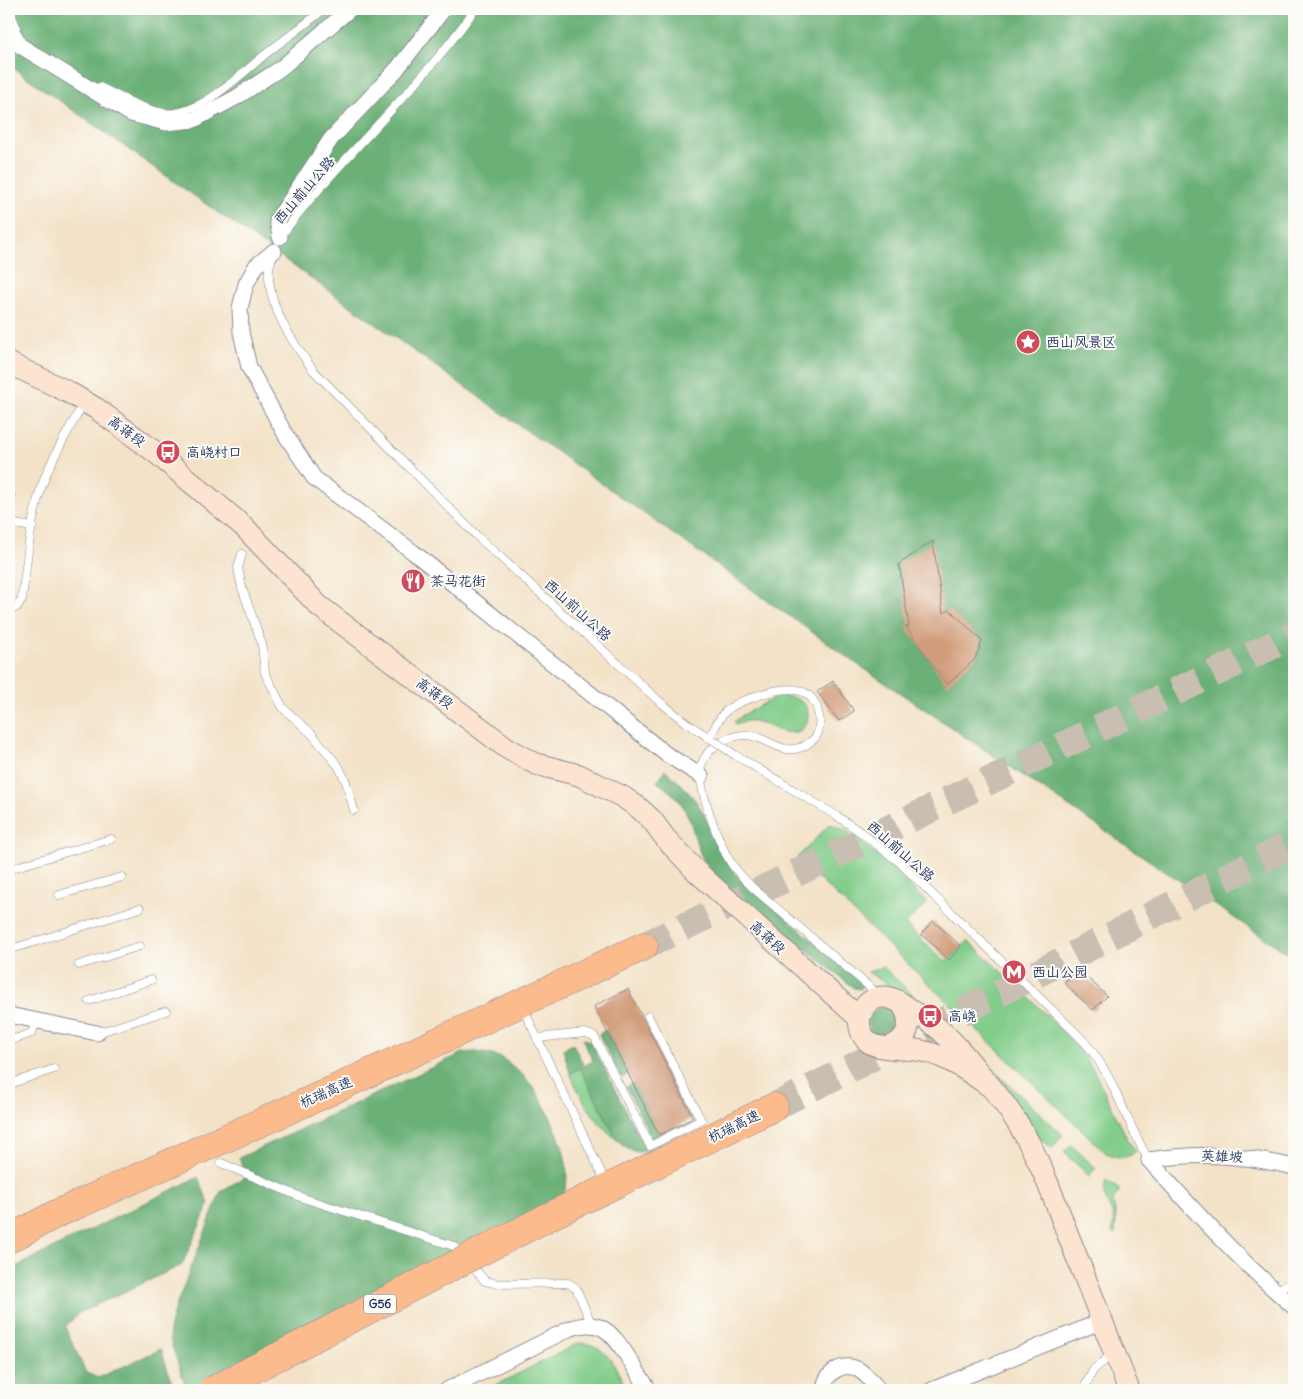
<svg xmlns="http://www.w3.org/2000/svg" width="1303" height="1399" viewBox="0 0 1303 1399" font-family="Delius,'LXGW WenKai TC',sans-serif">
  <style>
    .green { fill: #83cd8b; stroke: #4f7e74 }
    .forest { fill: #6ab077; stroke: #42706a }
    .building { fill: #d29d7b }
    .lines { fill: none; stroke-linecap: round; stroke-linejoin: round }
    .highway-tunnel { stroke: #c8beb2; stroke-width: 28; stroke-dasharray: 28 14; stroke-linecap: butt }
    .lane-casing { stroke: #878892; stroke-width: 9 }
    .street-casing { stroke: #878892; stroke-width: 17 }
    .secondary-casing { stroke: #878892; stroke-width: 23 }
    .highway-casing { stroke: #878892; stroke-width: 29 }
    .lane { stroke: #fff; stroke-width: 8 }
    .street { stroke: #fff; stroke-width: 15 }
    .secondary { stroke: #fde4d1; stroke-width: 21 }
    .highway { stroke: #fbbb8d; stroke-width: 28 }
    .lane-bridge-casing { stroke: #878892; stroke-width: 9; stroke-linecap: butt }
    .highway-bridge-casing { stroke: #878892; stroke-width: 29; stroke-linecap: butt }
    .lane-bridge { stroke: #fff; stroke-width: 8 }
    .highway-bridge { stroke: #fbbb8d; stroke-width: 28 }
    .labels { text-anchor: middle; stroke-width: 4; stroke-linejoin: round; paint-order: stroke }
    .shield { fill: #fdfcf7; stroke: #5f6c8c; stroke-width: 1 }
    .shield-label { font-size: 12px; font-weight: bold; fill: #1b2f5e }
    .street-label { font-size: 14px; fill: #1b2f5e; stroke: #fdfcf7 }
    .poi-label { font-size: 14px; fill: #1b2f5e; stroke: #fdfcf7; text-anchor: start }
  </style>
  <rect width="100%" height="100%" fill="#fdfcf7"/>
  <filter id="ink" filterUnits="userSpaceOnUse"><feTurbulence type="fractalNoise" baseFrequency=".02" numOctaves="2"/><feDisplacementMap in="SourceGraphic" scale="10" xChannelSelector="R" yChannelSelector="G"/><feConvolveMatrix kernelMatrix="1 2 1 2 8 2 1 2 1" color-interpolation-filters="sRGB"/></filter>
  <filter id="wash" filterUnits="userSpaceOnUse"><feTurbulence type="fractalNoise" baseFrequency=".0096" numOctaves="4" result="noise"/><feDisplacementMap in="SourceGraphic" scale="20" xChannelSelector="R" yChannelSelector="G"/><feGaussianBlur stdDeviation="1.12" result="paint"/><feColorMatrix in="noise" values="0 0 0 0 0 0 0 0 0 0 0 0 0 0 0 0 0 1.4 0 .05"/><feComposite in="paint" operator="in"/></filter>
  <g filter="url(#wash)">
    <rect width="100%" height="100%" fill="#f3e2c7"/>
    <g class="green">
      <path d="M780,695C792,697 808,700 808,715C808,719 807,723 805,726C792,742 769,724 755,721C748,720 742,722 736,724L734,722L743,715Z"/>
      <path d="M830,824L846,830L891,867L927,903L905,924L946,962L968,941L1029,997L1078,1048L1093,1069L1129,1142L1136,1151C1126,1161 1118,1157 1106,1153L797,858Z"/>
      <polygon points="883,967 1063,1135 1052,1148 1039,1138 1014,1098 996,1076 934,1017 885,983 868,972"/>
      <path d="M580,1068L618,1141C592,1118 584,1104 570,1073Z"/>
      <polygon points="1071,1145 1096,1168 1089,1176 1064,1152"/>
      <path d="M1106,1180L1120,1190L1113,1200L1116,1218L1115,1234L1112,1232C1118,1210 1105,1207 1104,1192C1104,1188 1106,1184 1106,1180Z"/>
      <path d="M579,1343C608,1343 615,1369 628,1390H486Z"/>
    </g>
    <g class="forest">
      <polygon points="9,9 1294,9 1294,958 860,666 9,65"/>
      <path d="M665,770L683,786L696,801L704,814L720,852L736,875L861,982L863,986L860,989L854,988C830,969 806,948 781,931C756,913 729,892 709,868C695,851 695,827 684,808C678,797 667,789 657,782Z"/>
      <polygon points="879,1006 896,1009 902,1025 887,1039 872,1034 867,1019"/>
      <polygon points="606,1030 628,1074 621,1078 599,1034"/>
      <path d="M585,1039L591,1042L646,1151C633,1154 626,1149 618,1141L580,1068L570,1073L563,1049L573,1044L584,1066L593,1061L583,1040Z"/>
      <path d="M475,1052C485,1053 492,1054 501,1058C513,1065 527,1078 535,1090C553,1118 584,1179 555,1207L187,1390L172,1346L169,1331L173,1314L221,1191L247,1176L239,1158L463,1053Z"/>
      <polygon points="633,1083 660,1137 653,1141 626,1087"/>
      <polygon points="198,1177 209,1204 182,1265 79,1313 65,1327 86,1373 98,1378 161,1349 174,1390 9,1390 9,1270"/>
    </g>
    <g id="blocks">
      <g class="building">
        <polygon points="933,541 943,613 950,610 982,641 975,659 947,685 906,627 909,626 899,564"/>
        <polygon points="833,681 854,711 839,721 817,692"/>
        <polygon points="933,921 961,946 949,960 921,934"/>
        <polygon points="1077,968 1107,996 1093,1010 1064,983"/>
        <polygon points="628,989 693,1118 659,1135 594,1006"/>
      </g>
    </g>
  </g>
  <g filter="url(#ink)">
    <use href="#blocks" fill-opacity="0" stroke="#878892" stroke-width="1"/>
    <g class="lines">
      <g class="highway-tunnel">
        <polyline points="644,946 1294,635"/>
        <polyline points="774,1107 1294,843"/>
      </g>
      <defs>
        <g id="lane">
          <polyline points="9,10 16,26"/>
          <path d="M100,87C120,97 141,109 164,113C198,118 242,73 267,53C286,38 305,25 324,9"/>
          <path d="M280,237C340,157 418,91 475,9"/>
          <path d="M273,254C272,259 269,265 269,269C267,306 293,343 314,371L477,536L659,701L685,722L713,740"/>
          <polyline points="9,520 11,496"/>
          <polyline points="9,523 32,527"/>
          <polyline points="242,554 238,568 242,588 262,644 265,673 283,708 312,734 339,767 346,782 354,810"/>
          <path d="M9,611L17,607L22,599C27,561 30,521 42,485C52,456 70,429 84,402"/>
          <path d="M709,738C714,730 718,719 725,712C732,705 742,701 751,698C774,689 811,679 818,712C820,719 820,728 817,735C815,739 810,742 806,745C781,759 766,734 745,735C737,735 727,739 720,743C711,748 704,756 701,766C697,787 719,844 731,863C737,872 745,880 753,888L879,995"/>
          <path d="M735,755L837,816L863,834L898,861L1078,1035C1114,1071 1123,1118 1149,1160"/>
          <polyline points="9,869 111,839"/>
          <polyline points="59,895 122,877"/>
          <polyline points="9,950 140,908"/>
          <polyline points="79,965 140,946"/>
          <polyline points="89,1001 151,980"/>
          <polyline points="522,1006 606,1183"/>
          <polyline points="97,1033 166,1011"/>
          <polyline points="537,1038 585,1033 594,1036 650,1146 701,1120 648,1016"/>
          <polyline points="9,1041 32,1033 36,1021"/>
          <polyline points="9,1084 54,1069"/>
          <polyline points="221,1163 303,1198 454,1246 462,1255"/>
          <polyline points="470,1264 485,1281 499,1284 568,1283 576,1288 592,1325"/>
          <polyline points="1276,1290 1289,1284 1294,1287"/>
          <polyline points="1083,1390 1094,1369 1113,1354"/>
        </g>
        <g id="street">
          <polyline points="9,24 19,45 131,114 166,123 194,120 237,97 281,68 350,9"/>
          <polyline points="280,237 277,220 331,139 397,69 444,9"/>
          <polyline points="274,251 256,266 246,284 240,308 241,332 249,367 285,434 314,478 413,552 666,754 701,776"/>
          <polyline points="9,1015 97,1033"/>
          <path d="M1149,1160C1195,1212 1241,1262 1294,1307"/>
          <path d="M1149,1160C1202,1152 1242,1155 1294,1167"/>
          <path d="M447,1390L569,1329C601,1317 612,1333 628,1357C635,1368 642,1379 649,1390"/>
          <path d="M824,1390C824,1374 843,1360 859,1370C867,1375 873,1383 879,1390"/>
          <polyline points="932,1390 1102,1321"/>
        </g>
        <g id="secondary">
          <polyline points="9,363 68,392 97,409 155,452 243,526 319,606 507,748 536,764 579,775 623,797 639,808 652,820 666,839 696,871 859,1018"/>
          <path d="M890,1047C908,1039 913,1024 904,1007"/>
          <path d="M992,1088C971,1073 948,1056 922,1051C908,1048 881,1050 870,1043C851,1030 859,997 884,997C896,997 907,1008 917,1014C940,1026 959,1048 975,1068C990,1085 1004,1102 1017,1122C1039,1157 1053,1196 1068,1235C1089,1287 1109,1339 1129,1390"/>
        </g>
        <g id="highway">
          <polyline points="546,1218 774,1107"/>
          <polyline points="9,1239 54,1215 322,1095 644,946"/>
        </g>
      </defs>
      <use href="#lane" class="lane-casing"/>
      <use href="#street" class="street-casing"/>
      <use href="#secondary" class="secondary-casing"/>
      <use href="#highway" class="highway-casing"/>
      <use href="#lane" class="lane"/>
      <use href="#street" class="street"/>
      <use href="#secondary" class="secondary"/>
      <use href="#highway" class="highway"/>
      <defs>
        <polyline id="lane-bridge" points="713,740 735,755"/>
        <polyline id="highway-bridge" points="213,1390 546,1218"/>
      </defs>
      <use href="#lane-bridge" class="lane-bridge-casing"/>
      <use href="#highway-bridge" class="highway-bridge-casing"/>
      <use href="#lane-bridge" class="lane-bridge"/>
      <use href="#highway-bridge" class="highway-bridge"/>
    </g>
  </g>
  <defs>
    <symbol id="sight-disc" viewBox="-11 -11 22 22"><circle r="9.5" fill="#d1495b" stroke="#fdfcf7"/><path d="M0-6L1.8-2.2L6-1.7L2.9 1.2L3.7 5.4L0 3.3L-3.7 5.4L-2.9 1.2L-6-1.7L-1.8-2.2Z" fill="#fff"/></symbol>
    <symbol id="bus-disc" viewBox="-11 -11 22 22"><circle r="9.5" fill="#d1495b" stroke="#fdfcf7"/><path d="M-5-6H5V4H4V6H2V4H-2V6H-4V4H-5ZM-3.5-4V0h7V-4ZM-3.5 1.2v1.5H-2V1.2ZM2 1.2v1.5H3.5V1.2Z" fill="#fff"/></symbol>
    <symbol id="restaurant-disc" viewBox="-11 -11 22 22"><circle r="9.5" fill="#d1495b" stroke="#fdfcf7"/><path d="M-5-6h1v4h1v-4h1v4h1v-4h1v5L-1.5 .5V6h-2V.5L-5-1ZM5-6V6H3V1.5H1.5Q1.5-4 5-6Z" fill="#fff"/></symbol>
    <symbol id="metro-disc" viewBox="-11 -11 22 22"><circle r="9.5" fill="#d1495b" stroke="#fdfcf7"/><path d="M-5.5 5V-5H-3L0 0L3-5H5.5V5H3V-.5L0 4L-3-.5V5Z" fill="#fff"/></symbol>
  </defs>
  <g fill-rule="evenodd">
    <use href="#sight-disc" x="1014" y="328" width="28" height="28"/>
    <use href="#bus-disc" x="154" y="438" width="28" height="28"/>
    <use href="#restaurant-disc" x="399" y="567" width="28" height="28"/>
    <use href="#metro-disc" x="1000" y="958" width="28" height="28"/>
    <use href="#bus-disc" x="916" y="1002" width="28" height="28"/>
  </g>
  <g class="labels">
    <rect class="shield" x="364" y="1294.5" width="32" height="19" rx="4"/>
    <g class="shield-label">
      <text x="380" y="1308">G56</text>
    </g>
    <g class="street-label">
      <text transform="translate(304 190) rotate(-49)" y="5">西山前山公路</text>
      <text transform="translate(127 431) rotate(36)" y="5">高蒋段</text>
      <text transform="translate(578 610) rotate(42)" y="5">西山前山公路</text>
      <text transform="translate(435 693) rotate(36)" y="5">高蒋段</text>
      <text transform="translate(901 851) rotate(41)" y="5">西山前山公路</text>
      <text transform="translate(768 937) rotate(42)" y="5">高蒋段</text>
      <text transform="translate(326 1092) rotate(-24)" y="5">杭瑞高速</text>
      <text transform="translate(734 1126) rotate(-26)" y="5">杭瑞高速</text>
      <text transform="translate(1222 1156) rotate(2)" y="5">英雄坡</text>
    </g>
    <g class="poi-label">
      <text x="1046" y="347">西山风景区</text>
      <text x="186" y="457">高峣村口</text>
      <text x="430" y="586">茶马花街</text>
      <text x="1032" y="977">西山公园</text>
      <text x="948" y="1021">高峣</text>
    </g>
  </g>
  <rect width="1303" height="1399" fill="none" stroke="#fdfcf7" stroke-width="30"/>
</svg>
